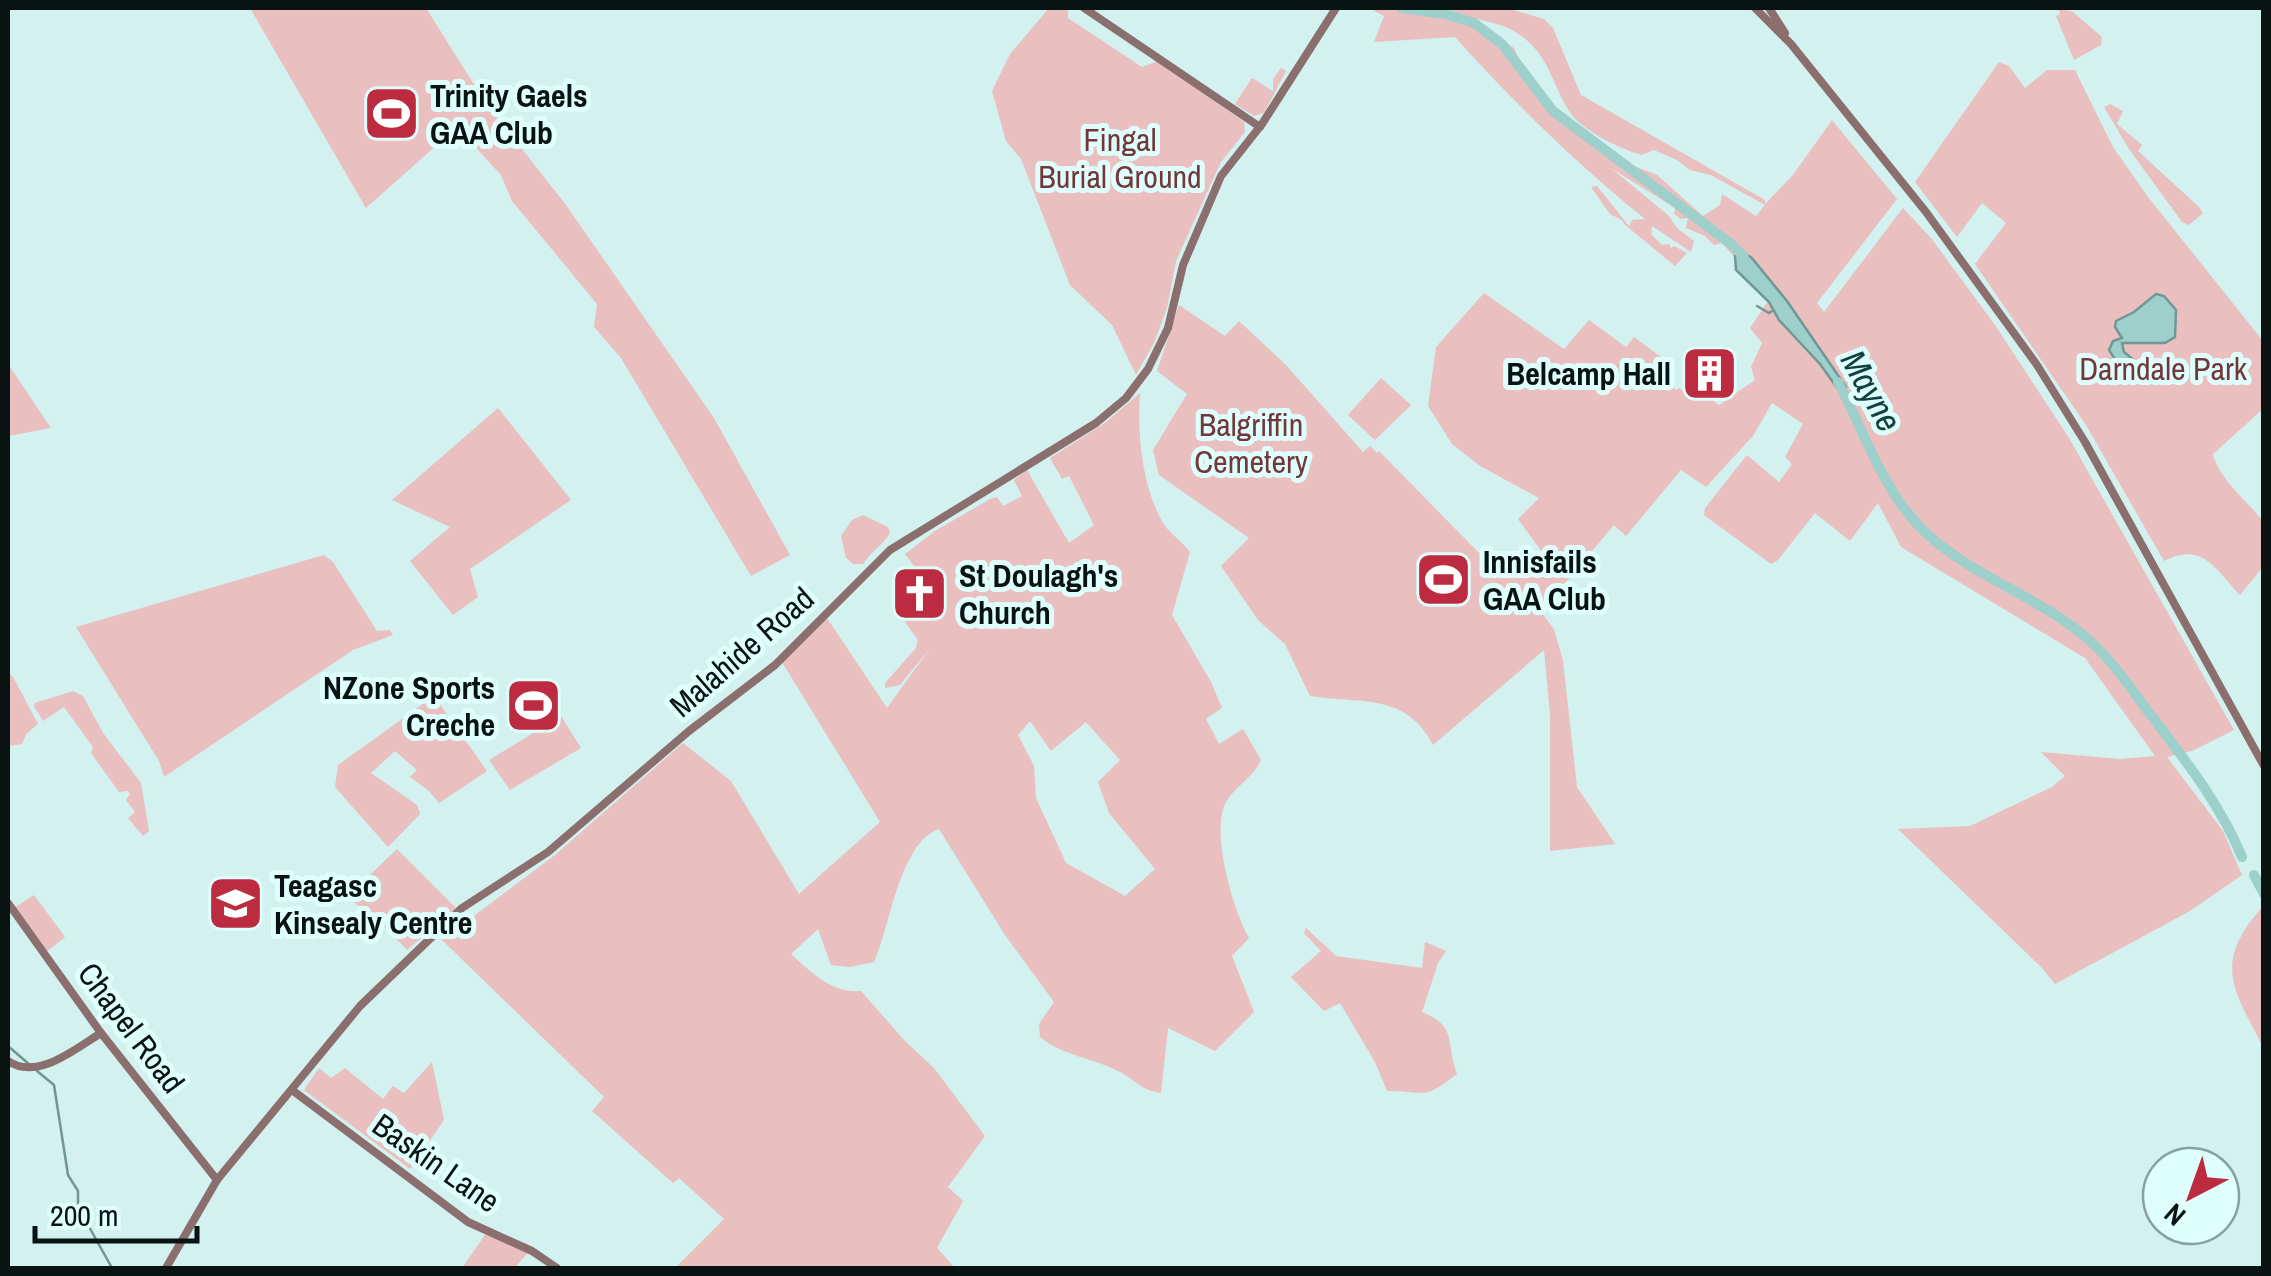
<svg xmlns="http://www.w3.org/2000/svg" width="2271" height="1276" viewBox="0 0 2271 1276" font-family="'Archivo Narrow',sans-serif">
  <style>
    .green { fill: #e9bfbf; fill-rule: evenodd }
    .water { fill: #9dcfcb; stroke: #709794; stroke-width: 2.5 }
    .lines { fill: none; stroke-linecap: round; stroke-linejoin: round }
    .stream { stroke: #709794; stroke-width: 2.5 }
    .river { stroke: #9dcfcb; stroke-width: 10 }
    .secondary { stroke: #8b6f6e; stroke-width: 8 }
    .labels { text-anchor: middle; stroke-width: 10; stroke-linejoin: round; paint-order: stroke }
    .poi-label { font-size: 32px; font-weight: bold; fill: #081312; stroke: #dffffc; text-anchor: start }
    .park-label { font-size: 32px; fill: #713739; stroke: #dffffc }
    .street-label { font-size: 32px; fill: #081312; stroke: #dffffc }
    .water-label { font-size: 35px; font-style: italic; fill: #11403d; stroke: #dffffc }
  </style>
  <rect width="100%" height="100%" fill="#d2f1ef"/>
  <g class="green">
    <polygon points="250,8 426,8 485,102 566,205 714,418 790,555 751,576 621,358 594,327 597,304 512,201 501,175 457,127 366,208"/>
    <polygon points="1049,8 1068,8 1068,18 1142,67 1159,61 1244,122 1245,132 1221,162 1176,261 1167,308 1154,343 1136,375 1112,325 1070,285 1021,159 1006,141 992,91 1010,54"/>
    <path d="M1369,8H1423L1448,19L1453,17L1475,22L1514,48L1531,86L1603,154L1657,175L1703,216L1720,205L1722,194L1756,216L1765,205L1711,175L1690,170L1677,160L1654,150L1641,155C1619,148 1582,131 1569,111C1555,89 1550,63 1531,44C1504,17 1475,24 1446,8H1507L1544,19L1553,28L1581,95L1765,200V204L1793,175L1832,120L1897,199L1817,303L1824,312L1903,208L1931,238L1995,325L2069,438L2234,730L2192,751L2167,757L2223,831L2242,875L2190,911L2055,984L2041,967L1898,829L1970,826L2052,787L2065,776L2041,752L2120,759L2155,756L2085,658L1901,547L1878,503L1850,541L1815,513L1778,560L1771,564L1704,515L1705,508L1747,455L1779,482L1792,464L1785,457L1803,424L1772,403L1753,436L1706,487L1681,470L1626,536L1614,525L1541,612L1554,629L1563,661L1577,787L1615,844L1550,851V714L1544,650L1433,745C1406,692 1360,704 1310,696L1285,644L1258,620L1221,566L1249,538L1159,475L1153,450L1187,394L1157,371L1179,305L1225,336L1239,321L1285,364L1363,452L1370,446L1377,453L1379,451L1479,553H1487L1514,579L1542,552L1518,519L1539,498L1480,466L1452,444L1428,406L1436,347L1484,293L1564,349L1589,320L1626,347L1634,337L1673,366L1666,376L1676,390L1679,388L1689,395L1705,394L1719,405L1755,380L1751,367L1762,343L1750,328L1770,298L1722,243L1714,245L1705,236L1686,228L1688,218L1681,219L1674,214L1675,208L1611,168L1669,216L1677,228L1694,241L1691,252L1652,226L1651,234L1662,245L1669,244L1671,248L1674,246L1687,253L1675,266L1624,224L1622,220L1610,214L1591,187L1597,186L1629,226L1632,220L1645,219C1575,162 1515,104 1455,37L1374,42L1384,16Z"/>
    <polygon points="2058,8 2073,12 2102,37 2101,45 2074,60 2056,16 2060,14"/>
    <path d="M1999,62L2009,66L2025,88L2047,70H2075L2113,147L2148,197L2263,341V409L2213,454C2218,478 2248,502 2263,521V567L2240,595C2216,570 2203,541 2164,561L2086,425L1975,264L2006,223L1982,203L1957,237L1915,182Z"/>
    <polygon points="1281,68 1286,71 1264,113 1254,116 1235,104 1252,78 1273,91 1273,79"/>
    <polygon points="2110,104 2123,111 2117,124 2142,145 2138,151 2199,207 2203,213 2189,225 2182,222 2129,149 2104,107"/>
    <polygon points="8,364 51,428 8,436"/>
    <polygon points="1381,378 1411,405 1375,440 1348,415"/>
    <path d="M1140,393C1137,434 1142,487 1163,523C1170,534 1182,541 1190,552L1172,615L1211,682L1222,708L1206,719L1219,744L1243,729L1261,760C1254,777 1235,786 1226,802C1210,832 1233,910 1249,938L1232,956L1254,1012L1215,1051L1168,1028L1161,1093C1140,1090 1137,1081 1120,1072C1094,1058 1063,1056 1040,1037L1039,1024L1054,1002L1005,935L939,829C899,843 890,928 874,962L850,967L831,965L818,929L791,954C811,972 832,994 861,991L905,1041L934,1068L985,1136L948,1187L963,1201L937,1248L955,1268H675L724,1219L679,1178L673,1183L592,1111L604,1097L442,940L555,855L683,743L731,781L799,894L880,822L782,662L827,618L887,708L930,648L900,685L885,688V683L916,648L918,640L897,611L894,598L908,582L922,577L905,554L935,531L990,499L997,497L1003,506L1022,496L1014,480L1027,470L1069,543L1094,525L1069,476L1062,479L1050,458L1105,423ZM1030,721L1051,751L1086,722L1120,760L1098,782L1109,813L1155,869L1125,896L1066,863L1036,798L1034,766L1018,735Z"/>
    <polygon points="498,408 571,500 470,569 478,597 453,615 410,561 450,527 392,500"/>
    <path d="M863,515L888,527L890,533C883,545 871,551 863,564H853L846,558L841,536L852,520Z"/>
    <polygon points="324,555 333,562 377,631 390,630 393,635 353,650 164,777 159,761 76,627"/>
    <polygon points="8,673 13,677 38,724 26,734 22,744 8,746"/>
    <polygon points="73,691 83,696 103,733 141,783 149,831 143,836 128,818 135,812 126,800 130,794 128,791 119,792 91,753 93,747 64,707 43,721 34,706 35,703"/>
    <polygon points="434,696 487,771 439,803 429,791 410,777 417,770 395,751 371,773 417,805 420,814 388,847 335,787 338,765"/>
    <polygon points="561,716 581,748 510,790 489,760"/>
    <polygon points="397,849 456,908 407,950 379,921 347,897"/>
    <polygon points="34,895 65,937 46,952 14,908"/>
    <path d="M2263,906V1047C2232,987 2213,963 2263,906Z"/>
    <path d="M1306,928L1336,956L1422,968L1425,942L1446,951L1438,963L1422,1012C1458,1027 1445,1041 1457,1074C1422,1101 1428,1091 1387,1091L1375,1062L1340,1003L1324,1011L1291,977L1321,951L1304,933Z"/>
    <polygon points="432,1062 444,1120 410,1169 304,1090 319,1068 331,1078 345,1068 383,1099 393,1086 404,1093"/>
    <polygon points="487,1232 529,1252 514,1268 462,1268"/>
  </g>
  <g class="water">
    <polygon points="1738,251 1751,257 1787,301 1846,387 1844,392 1840,392 1820,364 1779,320 1769,302 1736,270 1735,256"/>
    <polygon points="2156,294 2164,296 2176,310 2175,337 2165,343 2122,343 2124,352 2135,361 2131,369 2122,370 2109,350 2113,341 2122,338 2115,327 2116,321 2134,312"/>
  </g>
  <g class="lines">
    <g class="stream">
      <polyline points="1757,306 1769,313 1772,311"/>
      <polyline points="8,1046 30,1065"/>
      <polyline points="37,1071 54,1085 68,1175 78,1191 78,1207 112,1268"/>
    </g>
    <g class="river">
      <polyline points="1402,8 1445,14 1474,23 1502,44 1553,111 1731,244 1744,257"/>
      <path d="M1838,382C1863,429 1883,491 1922,529C1967,574 2033,594 2082,634C2108,655 2127,683 2147,710C2182,756 2220,803 2242,857"/>
      <polyline points="2254,875 2264,894"/>
    </g>
    <g class="secondary">
      <polyline points="1084,8 1260,127"/>
      <polyline points="1755,8 1791,44 1926,212 2037,365 2085,442 2264,766"/>
      <polyline points="1769,8 1785,33"/>
      <polyline points="8,903 101,1033 217,1180"/>
      <path d="M8,1061C37,1081 75,1049 101,1033"/>
      <polyline points="292,1090 468,1222 532,1251 557,1268"/>
      <polyline points="166,1268 217,1180 360,1006 462,908 548,852 689,731 775,665 890,550 1096,423 1126,398 1148,369 1168,328 1183,265 1221,176 1262,124 1336,8"/>
    </g>
  </g>
  <defs>
    <symbol id="stadium-square" viewBox="-11 -11 22 22"><rect x="-9" y="-9" width="18" height="18" rx="4" fill="#bc2b3f" stroke="#dffffc"/><path d="M0-5a6.5 5 0 1 0 0 10a6.5 5 0 1 0 0-10ZM-3.5-1.8h7v3.6h-7Z" fill="#fff"/></symbol>
    <symbol id="building-square" viewBox="-11 -11 22 22"><rect x="-9" y="-9" width="18" height="18" rx="4" fill="#bc2b3f" stroke="#dffffc"/><path d="M-4-6H4V6H1V3H-1V6H-4ZM-2.5-4.3h1.7v1.8h-1.7ZM.8-4.3h1.7v1.8H.8ZM-2.5-1h1.7V.8h-1.7ZM.8-1h1.7V.8H.8Z" fill="#fff"/></symbol>
    <symbol id="church-square" viewBox="-11 -11 22 22"><rect x="-9" y="-9" width="18" height="18" rx="4" fill="#bc2b3f" stroke="#dffffc"/><path d="M-1.2-6h2.4v3.5h3.3v2.4h-3.3V6h-2.4V-.1h-3.3v-2.4h3.3Z" fill="#fff"/></symbol>
    <symbol id="university-square" viewBox="-11 -11 22 22"><rect x="-9" y="-9" width="18" height="18" rx="4" fill="#bc2b3f" stroke="#dffffc"/><path d="M0-5L7-2L0 1L-7-2ZM-4 1L0 2.5L4 1V4Q0 6-4 4Z" fill="#fff"/></symbol>
  </defs>
  <g fill-rule="evenodd">
    <use href="#stadium-square" x="360" y="82" width="63" height="63"/>
    <use href="#building-square" x="1678" y="342" width="63" height="63"/>
    <use href="#stadium-square" x="1412" y="548" width="63" height="63"/>
    <use href="#church-square" x="888" y="562" width="63" height="63"/>
    <use href="#stadium-square" x="502" y="674" width="63" height="63"/>
    <use href="#university-square" x="204" y="872" width="63" height="63"/>
  </g>
  <g class="labels">
    <g class="poi-label">
      <text x="430" y="107">Trinity Gaels<tspan x="430" dy="37">GAA Club</tspan></text>
      <text x="1671" y="385" text-anchor="end">Belcamp Hall</text>
      <text x="1483" y="573">Innisfails<tspan x="1483" dy="37">GAA Club</tspan></text>
      <text x="959" y="587">St Doulagh's<tspan x="959" dy="37">Church</tspan></text>
      <text x="495" y="699" text-anchor="end">NZone Sports<tspan x="495" dy="37">Creche</tspan></text>
      <text x="274" y="897">Teagasc<tspan x="274" dy="37">Kinsealy Centre</tspan></text>
    </g>
    <g class="park-label">
      <text x="1120" y="151">Fingal<tspan x="1120" dy="37">Burial Ground</tspan></text>
      <text x="2163" y="380">Darndale Park</text>
      <text x="1251" y="436">Balgriffin<tspan x="1251" dy="37">Cemetery</tspan></text>
    </g>
    <g class="street-label">
      <text transform="translate(742 652) rotate(-41)" y="11">Malahide Road</text>
      <text transform="translate(131 1028) rotate(53)" y="11">Chapel Road</text>
      <text transform="translate(436 1163) rotate(35)" y="11">Baskin Lane</text>
    </g>
    <g class="water-label">
      <text transform="translate(1871 391) rotate(61)" y="12">Mayne</text>
    </g>
  </g>
  <rect width="2271" height="1276" fill="none" stroke="#081312" stroke-width="20"/>
  <g transform="translate(2191 1196) rotate(221)"><circle r="48" fill="#dffffc" stroke="#89a19e" stroke-width="2.5"/>
  <path d="M0-8L18 38L0 25L-18 38Z" fill="#bc2b3f"/>
  <text y="-15" font-size="28" font-weight="bold" text-anchor="middle" fill="#081312">N</text>
  </g>
  <path d="M35 1226v15h162v-15" fill="none" stroke="#081312" stroke-width="5"/>
  <text x="50" y="1226" font-size="30" fill="#081312" stroke="#dffffc" stroke-width="8" paint-order="stroke">200 m</text>
</svg>
